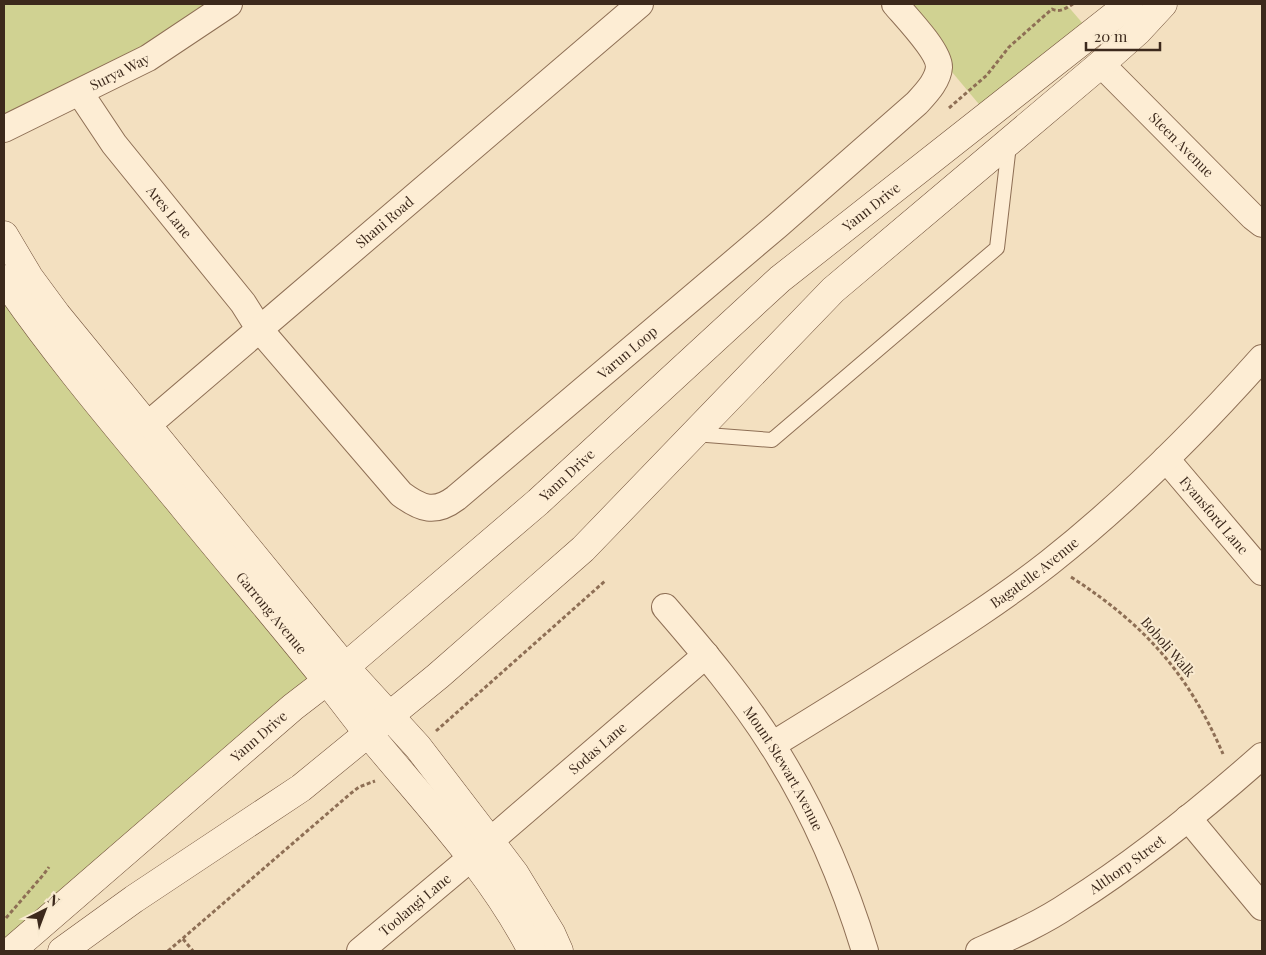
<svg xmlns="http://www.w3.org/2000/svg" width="1266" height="955" viewBox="0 0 1266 955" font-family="'Playfair Display',serif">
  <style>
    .green { fill: #d0d292 }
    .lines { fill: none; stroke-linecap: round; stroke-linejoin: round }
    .lane-casing { stroke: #8e6f55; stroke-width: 16 }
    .street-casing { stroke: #8e6f55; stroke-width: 28 }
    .secondary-casing { stroke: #705039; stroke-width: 29 }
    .path { stroke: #8e6f55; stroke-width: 3; stroke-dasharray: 4 2.5; stroke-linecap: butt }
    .lane { stroke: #fdedd4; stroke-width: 14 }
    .street { stroke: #fdedd4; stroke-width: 26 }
    .secondary { stroke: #fdedd4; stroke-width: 28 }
    .labels { text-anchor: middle; stroke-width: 4; stroke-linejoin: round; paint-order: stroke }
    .street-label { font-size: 14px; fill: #3c291c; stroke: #f9ead0 }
  </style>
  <rect width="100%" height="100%" fill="#f3e0c0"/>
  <g class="green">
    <polygon points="4,4 229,4 4,129"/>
    <polygon points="895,4 1066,4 1091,33 988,115"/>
    <polygon points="4,279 327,681 4,948"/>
  </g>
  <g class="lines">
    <defs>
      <polyline id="lane" points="694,434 772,440 997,248 1009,145"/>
      <g id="street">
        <path id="s1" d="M1101,64L1253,217L1262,224"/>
        <path id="s2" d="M80,93L114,144L243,303L260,330L401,494C421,509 435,514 456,498L778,225L917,103C926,93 938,81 939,67C939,51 906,17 895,4"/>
        <path id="s3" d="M4,129L148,58L229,4"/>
        <path id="s4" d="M130,440L640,4"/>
        <path id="s5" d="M1166,459L1262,572"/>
        <path id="s6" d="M665,607C703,651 741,696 772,745C813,809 843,879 865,951"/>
        <path id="s7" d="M772,745C816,718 860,691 903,663C953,631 1003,599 1050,562C1127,501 1197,431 1262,358"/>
        <polyline points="1188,818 1262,907"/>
        <path id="s8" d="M490,841L706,655"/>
        <path id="s9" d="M360,951L472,857"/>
        <path id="s10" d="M979,951C1010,937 1042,923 1070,904C1138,861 1202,809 1262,756"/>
      </g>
      <g id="secondary">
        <polyline points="4,235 29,277 57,315 313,628 345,667 418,747 490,841 515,874 551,933 559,951"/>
        <path id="s11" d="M4,279C58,358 121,431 182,505C230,564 280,622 327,681C341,698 353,715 367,732C425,803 490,869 532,951"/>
        <path id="s12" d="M11,951L293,707L345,667L538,502L780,279L1129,4"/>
        <polyline points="62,951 134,899 301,788 438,676 583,549 833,290 1101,64 1138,31 1163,4"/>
      </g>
    </defs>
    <use href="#lane" class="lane-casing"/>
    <use href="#street" class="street-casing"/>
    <use href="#secondary" class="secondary-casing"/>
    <g class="path">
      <path d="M949,108L987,75L1009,47L1052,9C1060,13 1066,8 1073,4"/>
      <path d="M1071,577C1145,625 1188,673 1223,754"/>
      <polyline points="436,731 605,581"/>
      <polyline points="6,918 44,874 49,867"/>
      <polyline points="183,939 193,951"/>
      <polyline points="168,951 350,794 359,787 375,781"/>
    </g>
    <use href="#lane" class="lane"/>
    <use href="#street" class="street"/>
    <use href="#secondary" class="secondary"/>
  </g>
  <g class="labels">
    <g class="street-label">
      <text dy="5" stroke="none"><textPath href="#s3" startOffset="129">Surya Way</textPath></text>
      <text dy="5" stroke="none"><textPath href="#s1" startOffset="114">Steen Avenue</textPath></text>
      <text dy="5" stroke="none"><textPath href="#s12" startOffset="1138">Yann Drive</textPath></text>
      <text dy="5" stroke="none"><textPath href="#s2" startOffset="149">Ares Lane</textPath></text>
      <text dy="5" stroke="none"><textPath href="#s4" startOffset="335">Shani Road</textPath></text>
      <text dy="5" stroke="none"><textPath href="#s2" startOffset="800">Varun Loop</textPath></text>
      <text dy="5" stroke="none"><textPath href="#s12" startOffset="732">Yann Drive</textPath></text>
      <text dy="5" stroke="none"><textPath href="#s5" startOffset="74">Fyansford Lane</textPath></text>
      <text dy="5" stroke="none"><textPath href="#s7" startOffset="314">Bagatelle Avenue</textPath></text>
      <text dy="5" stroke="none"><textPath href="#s11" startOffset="428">Garrong Avenue</textPath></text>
      <text transform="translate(1168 647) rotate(49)" y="5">Boboli Walk</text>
      <text dy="5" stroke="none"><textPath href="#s12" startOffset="328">Yann Drive</textPath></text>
      <text dy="5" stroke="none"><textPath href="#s8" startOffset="142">Sodas Lane</textPath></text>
      <text dy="5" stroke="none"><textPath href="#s6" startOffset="201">Mount Stewart Avenue</textPath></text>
      <text dy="5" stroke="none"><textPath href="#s10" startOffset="172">Althorp Street</textPath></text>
      <text dy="5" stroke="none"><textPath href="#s9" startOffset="72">Toolangi Lane</textPath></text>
    </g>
  </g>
  <rect width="1266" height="955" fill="none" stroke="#3c291c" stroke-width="10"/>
  <g transform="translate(45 910) rotate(42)" stroke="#f9ead0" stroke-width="4" paint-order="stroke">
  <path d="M0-4L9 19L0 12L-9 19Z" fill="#3c291c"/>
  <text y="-8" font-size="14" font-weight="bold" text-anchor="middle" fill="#3c291c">N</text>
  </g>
  <path d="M1086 42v8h74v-8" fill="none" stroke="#3c291c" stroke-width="2.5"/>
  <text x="1094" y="42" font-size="15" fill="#3c291c" stroke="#f9ead0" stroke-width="4" paint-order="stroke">20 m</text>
</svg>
